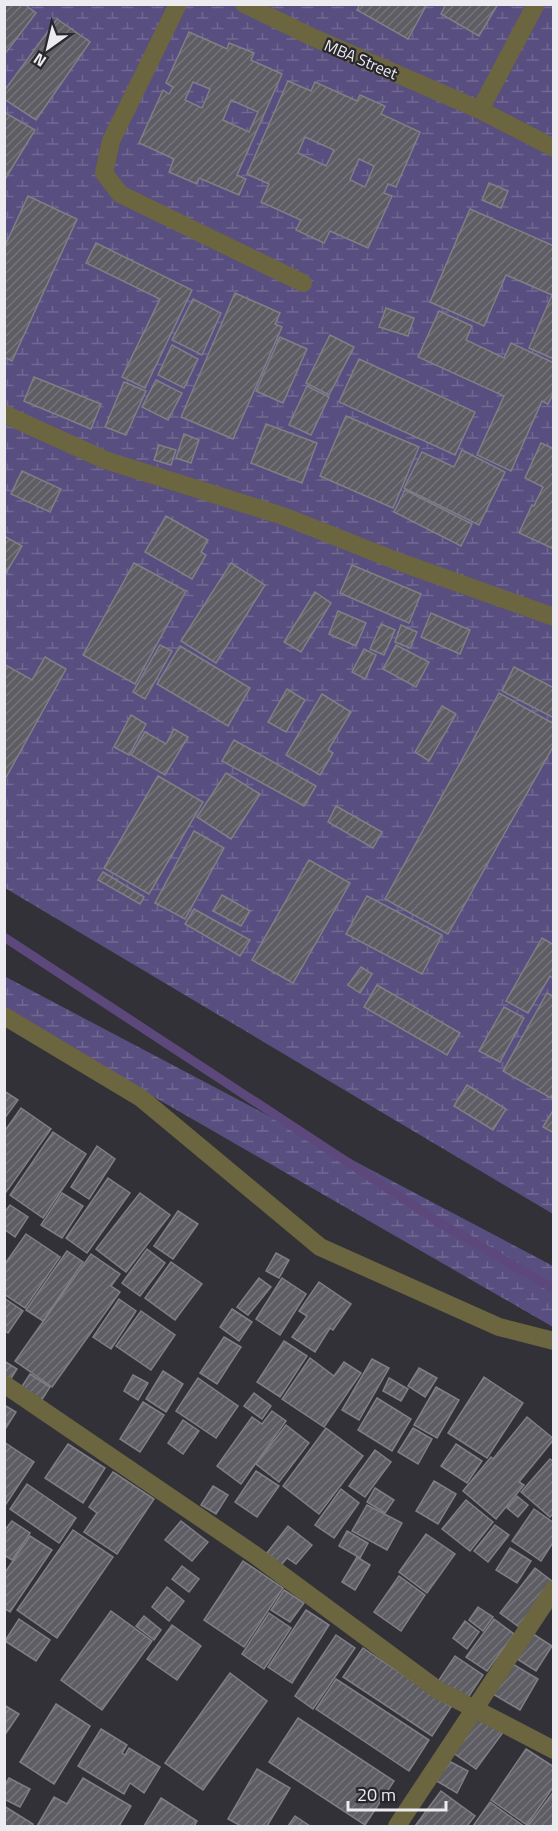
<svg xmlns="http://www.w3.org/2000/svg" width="558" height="1831" viewBox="0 0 558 1831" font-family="'Titillium Web',sans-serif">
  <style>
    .wetland { fill: url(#wetland-marsh) }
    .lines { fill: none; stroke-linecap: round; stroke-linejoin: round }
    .stream { stroke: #5d487c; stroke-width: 9 }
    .building { fill: url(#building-hatch); stroke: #807f86; stroke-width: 1.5; fill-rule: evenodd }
    .minor { stroke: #6b6540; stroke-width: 18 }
    .labels { text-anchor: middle; stroke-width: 4.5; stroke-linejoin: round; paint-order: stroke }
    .street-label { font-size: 16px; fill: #ececf0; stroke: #28272d }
  </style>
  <defs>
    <pattern id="wetland-marsh" width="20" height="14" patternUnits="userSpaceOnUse" patternTransform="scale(1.5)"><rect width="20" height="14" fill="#594e80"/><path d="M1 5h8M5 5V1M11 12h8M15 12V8" fill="none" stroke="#716892"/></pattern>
    <pattern id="building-hatch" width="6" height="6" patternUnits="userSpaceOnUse" patternTransform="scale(1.5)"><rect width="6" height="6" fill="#5e5d63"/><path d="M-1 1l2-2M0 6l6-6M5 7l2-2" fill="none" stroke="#75747a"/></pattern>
  </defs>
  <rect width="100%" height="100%" fill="#323137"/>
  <g class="wetland">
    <polygon points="5,5 553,5 553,1214 5,888"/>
    <polygon points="4,976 553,1266 553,1327 5,1011"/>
  </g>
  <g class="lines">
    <polyline class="stream" points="4,937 437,1221 554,1289"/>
  </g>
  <g class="building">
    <polygon points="4,4 24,4 36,13 4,55"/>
    <polygon points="360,4 427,4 408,39 357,10"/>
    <polygon points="446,4 498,4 479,36 441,14"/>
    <polygon points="57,19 90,42 36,120 4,99 4,91"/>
    <path d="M189,32L227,49L229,43L254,53L251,60L282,74L237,175L246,179L239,195L199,178L197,184L169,172L174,159L139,143L163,90L169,94L173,87L166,83ZM193,82L210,89L202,108L185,100ZM231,100L258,112L249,132L223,120Z"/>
    <path d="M288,81L311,91L315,82L357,101L360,95L385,106L381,114L420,132L396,187L388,184L384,193L392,196L368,248L330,231L324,243L296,230L301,220L261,202L269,184L247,174ZM305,137L334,150L326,166L298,153ZM359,159L374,166L365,187L350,180Z"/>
    <polygon points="4,112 35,130 4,181"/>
    <polygon points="489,183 508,191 501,208 482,200"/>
    <polygon points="28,196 77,219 12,361 4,357 4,248"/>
    <polygon points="470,209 554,246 554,359 529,348 552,295 506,275 484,326 430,302"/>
    <polygon points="96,243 192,290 145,388 122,377 160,299 86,263"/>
    <polygon points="235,293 280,313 275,324 282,327 233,439 181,417"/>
    <polygon points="193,299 221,313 202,355 172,340"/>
    <polygon points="386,308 414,318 408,336 379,327"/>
    <polygon points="439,311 472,326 466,340 504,358 511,343 554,363 554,392 548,404 542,401 511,471 477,455 504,396 418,357"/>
    <polygon points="330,335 354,347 329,395 306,383"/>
    <polygon points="280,337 307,349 283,403 256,391"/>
    <polygon points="172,345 198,359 184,388 158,375"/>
    <polygon points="359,359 475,412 455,455 339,402"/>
    <polygon points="34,377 101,404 91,429 24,401"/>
    <polygon points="156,380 182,393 168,420 142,407"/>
    <polygon points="124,382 146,391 126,435 105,427"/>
    <polygon points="307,386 329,397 311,435 289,425"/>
    <polygon points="346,416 419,447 393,508 320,476"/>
    <polygon points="266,424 317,443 302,483 251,463"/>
    <polygon points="184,434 199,440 191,463 176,458"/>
    <polygon points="541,443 554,449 554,549 519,533 532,505 534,506 543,487 525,478"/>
    <polygon points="159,445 176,450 171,465 154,460"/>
    <polygon points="462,450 505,472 479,525 404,488 422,452 454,467"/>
    <polygon points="22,471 61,489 50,512 11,494"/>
    <polygon points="405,490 472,524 461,546 394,512"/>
    <polygon points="166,516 208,540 201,552 206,555 192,579 145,552"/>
    <polygon points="4,536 22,546 4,576"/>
    <polygon points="134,563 186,591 135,684 83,655"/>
    <polygon points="231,563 265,585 216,663 181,641"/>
    <polygon points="352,565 421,594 409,623 340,593"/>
    <polygon points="315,592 331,603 301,652 284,642"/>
    <polygon points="338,611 366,623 356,646 329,634"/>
    <polygon points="431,613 470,630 460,654 421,637"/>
    <polygon points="381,624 395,630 384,655 370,649"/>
    <polygon points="401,625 417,632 410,648 395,642"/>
    <polygon points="160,645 172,651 145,699 133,692"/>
    <polygon points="396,645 429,662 416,687 383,669"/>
    <polygon points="180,646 250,688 228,726 157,684"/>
    <polygon points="364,649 376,655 365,679 352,672"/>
    <polygon points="45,657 66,669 4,781 4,664 32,680"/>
    <polygon points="514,667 554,688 554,718 502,691"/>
    <polygon points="287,689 305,700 286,732 268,722"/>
    <polygon points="499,693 554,724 554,745 448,934 385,899"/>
    <polygon points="322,694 351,712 328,750 333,753 320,775 286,755"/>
    <polygon points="442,706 456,714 429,761 415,752"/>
    <polygon points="131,715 146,724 129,755 114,747"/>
    <polygon points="174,729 188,737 165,775 131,755 145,732 166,744"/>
    <polygon points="234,740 316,786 304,806 222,761"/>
    <polygon points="226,773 260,794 231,839 197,817"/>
    <polygon points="158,776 203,802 149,894 104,868"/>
    <polygon points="336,806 382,832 373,848 328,822"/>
    <polygon points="194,831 224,848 185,919 155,903"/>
    <polygon points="309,860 350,883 293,983 252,960"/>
    <polygon points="103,872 144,897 140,904 98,880"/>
    <polygon points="222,895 250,911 241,926 213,911"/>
    <polygon points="367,896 442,935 422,974 346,934"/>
    <polygon points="194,909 250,940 240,956 185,924"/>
    <polygon points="542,938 554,945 554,979 550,976 528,1013 506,1001"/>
    <polygon points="361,967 372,974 360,993 348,985"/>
    <polygon points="377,985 460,1033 447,1055 364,1007"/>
    <polygon points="547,993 554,997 554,1093 551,1098 503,1071"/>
    <polygon points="504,1007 524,1018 500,1062 479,1051"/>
    <polygon points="467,1085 506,1109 493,1130 454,1106"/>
    <polygon points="4,1091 18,1100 4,1119"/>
    <polygon points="21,1108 51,1129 4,1195 4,1132"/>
    <polygon points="554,1109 554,1133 543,1127"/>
    <polygon points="53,1132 86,1154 43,1218 10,1195"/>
    <polygon points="97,1146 115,1159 89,1199 71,1187"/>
    <polygon points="108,1178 130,1193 87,1253 66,1238"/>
    <polygon points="62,1193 83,1206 62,1238 41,1225"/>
    <polygon points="140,1193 170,1215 126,1272 96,1249"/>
    <polygon points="10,1205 28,1217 15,1237 4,1229 4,1213"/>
    <polygon points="178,1211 198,1224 173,1259 154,1246"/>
    <polygon points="26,1234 60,1257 25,1308 4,1294 4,1265"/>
    <polygon points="147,1249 165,1263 140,1296 122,1283"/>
    <polygon points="67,1251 83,1262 43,1321 26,1310"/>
    <polygon points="276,1253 289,1260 279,1278 266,1271"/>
    <polygon points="91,1254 120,1274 111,1286 120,1292 52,1387 15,1361"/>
    <polygon points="171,1262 202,1284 175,1320 145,1298"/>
    <polygon points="259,1278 271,1287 248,1315 237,1307"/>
    <polygon points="282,1278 306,1294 280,1335 256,1319"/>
    <polygon points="319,1282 351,1304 333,1330 330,1328 315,1352 292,1337 307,1316 299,1311"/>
    <polygon points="4,1298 23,1311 8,1333 4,1330"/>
    <polygon points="119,1299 136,1311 111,1349 93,1337"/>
    <polygon points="232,1309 252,1322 239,1341 220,1327"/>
    <polygon points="141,1311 175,1335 151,1370 116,1346"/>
    <polygon points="224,1337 241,1347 217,1384 200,1373"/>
    <polygon points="284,1341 307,1356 280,1397 257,1382"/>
    <polygon points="310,1358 334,1376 344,1362 361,1373 324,1427 282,1399"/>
    <polygon points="372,1359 389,1368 359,1420 342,1410"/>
    <polygon points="4,1361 17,1369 10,1380 4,1376"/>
    <polygon points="419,1368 437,1378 425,1397 408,1386"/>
    <polygon points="163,1371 183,1384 166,1412 146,1399"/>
    <polygon points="30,1374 50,1387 39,1404 19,1391"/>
    <polygon points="133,1375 148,1383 138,1400 124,1391"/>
    <polygon points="484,1377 523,1403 487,1458 448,1433"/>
    <polygon points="198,1378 238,1406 216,1438 176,1411"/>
    <polygon points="389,1378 408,1389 401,1401 383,1391"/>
    <polygon points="436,1387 459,1400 437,1438 414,1425"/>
    <polygon points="254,1393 271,1406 262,1419 244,1406"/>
    <polygon points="377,1398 411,1419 392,1451 358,1430"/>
    <polygon points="143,1402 164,1415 140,1452 120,1439"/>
    <polygon points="4,1405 16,1412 4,1431"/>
    <polygon points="272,1411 286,1421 241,1484 217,1466 252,1417 262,1424"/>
    <polygon points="527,1417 554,1439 519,1482 524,1485 496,1519 463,1491 491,1457 493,1459"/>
    <polygon points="183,1420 199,1431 183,1454 168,1443"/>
    <polygon points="286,1425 309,1443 279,1482 256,1464"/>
    <polygon points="326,1428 363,1456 319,1514 283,1486"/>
    <polygon points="413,1428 432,1439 418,1464 398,1452"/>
    <polygon points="4,1442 34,1462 6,1504 4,1503"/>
    <polygon points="68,1444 105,1468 83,1503 45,1478"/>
    <polygon points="456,1444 482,1461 467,1483 441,1466"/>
    <polygon points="375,1450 391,1462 365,1497 349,1486"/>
    <polygon points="550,1459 554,1462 554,1513 550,1517 521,1492"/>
    <polygon points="256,1471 279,1486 257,1517 235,1502"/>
    <polygon points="113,1472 154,1499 117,1554 84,1532 97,1513 89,1507"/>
    <polygon points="434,1481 456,1494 438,1524 416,1511"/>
    <polygon points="27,1484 76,1518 59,1543 10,1509"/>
    <polygon points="213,1486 228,1495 216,1514 201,1505"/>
    <polygon points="375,1488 394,1500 385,1513 367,1502"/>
    <polygon points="341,1489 359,1503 334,1538 315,1525"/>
    <polygon points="517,1496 528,1505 518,1517 507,1508"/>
    <polygon points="466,1500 493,1522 470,1551 442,1529"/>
    <polygon points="367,1505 402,1523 387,1550 352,1531"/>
    <polygon points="534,1509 554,1523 554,1541 541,1561 512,1541"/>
    <polygon points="12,1521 30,1533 12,1560 4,1555 4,1531"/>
    <polygon points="181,1521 208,1542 192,1561 165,1540"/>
    <polygon points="495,1525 509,1535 488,1562 474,1551"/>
    <polygon points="288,1526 312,1545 296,1564 287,1558 281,1565 267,1553"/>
    <polygon points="73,1530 113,1557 57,1638 17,1610"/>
    <polygon points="347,1531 368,1543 360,1558 339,1546"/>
    <polygon points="426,1534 455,1554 427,1593 399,1572"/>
    <polygon points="30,1536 52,1550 10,1612 4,1608 4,1574"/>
    <polygon points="510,1548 531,1561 517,1583 496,1570"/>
    <polygon points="357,1557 370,1565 355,1590 342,1582"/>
    <polygon points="243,1561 283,1588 244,1647 204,1620"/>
    <polygon points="182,1566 199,1579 189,1592 172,1579"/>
    <polygon points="535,1568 553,1582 519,1627 500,1613"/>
    <polygon points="399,1576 425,1595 401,1631 374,1612"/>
    <polygon points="167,1587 184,1601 169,1621 152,1607"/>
    <polygon points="284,1590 304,1603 290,1622 271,1610"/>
    <polygon points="478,1607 493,1617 483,1631 469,1620"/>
    <polygon points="306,1610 329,1625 292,1683 268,1667"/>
    <polygon points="111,1611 152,1641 102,1710 61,1680"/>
    <polygon points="269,1613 291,1628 264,1669 242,1654"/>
    <polygon points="144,1616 161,1630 154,1640 136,1626"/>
    <polygon points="19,1619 50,1640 36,1661 5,1641"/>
    <polygon points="494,1619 514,1634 487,1671 466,1657"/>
    <polygon points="465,1621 479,1632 467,1649 453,1638"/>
    <polygon points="172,1625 201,1646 177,1680 147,1659"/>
    <polygon points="530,1632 552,1646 536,1671 514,1657"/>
    <polygon points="336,1635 355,1648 313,1709 295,1696"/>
    <polygon points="363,1648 451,1707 432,1736 343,1677"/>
    <polygon points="455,1656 483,1675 465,1702 437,1683"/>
    <polygon points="511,1663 538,1679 520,1710 493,1694"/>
    <polygon points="230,1673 267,1701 203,1790 165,1763"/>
    <polygon points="336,1679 429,1740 409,1771 316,1709"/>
    <polygon points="56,1704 90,1726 54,1784 20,1762"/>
    <polygon points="4,1705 19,1714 4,1736"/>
    <polygon points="480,1714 504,1731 476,1769 452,1752"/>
    <polygon points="298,1718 394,1781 365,1825 269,1762"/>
    <polygon points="101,1729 127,1745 122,1753 125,1755 129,1748 160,1767 144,1793 130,1783 124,1794 78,1766"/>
    <polygon points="526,1749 554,1767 554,1786 527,1825 491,1800"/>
    <polygon points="447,1760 468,1771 457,1793 435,1780"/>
    <polygon points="257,1769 290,1788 267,1826 241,1826 228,1819"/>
    <polygon points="9,1778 30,1789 20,1807 4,1799 4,1786"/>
    <polygon points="83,1778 131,1806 119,1826 37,1826 54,1797 67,1804"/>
    <polygon points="441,1791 475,1816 467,1826 415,1826"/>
    <polygon points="554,1791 554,1826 528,1826"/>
    <polygon points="161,1798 197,1821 194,1826 144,1826"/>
    <polygon points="490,1802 522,1825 520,1826 473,1826"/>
    <polygon points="4,1806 33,1824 32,1826 4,1826"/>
    <polygon points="295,1816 310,1826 288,1826"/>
  </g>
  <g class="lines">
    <g class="minor">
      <polyline points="178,4 111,141 104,173 120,194 303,283"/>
      <polyline points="244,4 312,37 480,110 554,148"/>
      <polyline points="480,110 536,4"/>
      <polyline points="4,414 105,460 283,516 394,560 554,617"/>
      <polyline points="4,1016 141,1098 320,1247 499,1327 554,1341"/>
      <polyline points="4,1384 255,1555 438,1690 554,1750"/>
      <polyline points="397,1826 554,1589"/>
    </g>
  </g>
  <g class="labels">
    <g class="street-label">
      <text transform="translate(361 59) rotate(23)" y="6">MBA Street</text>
    </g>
  </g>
  <rect width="558" height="1831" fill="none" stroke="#ececf0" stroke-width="12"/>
  <g transform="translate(48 48) rotate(214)" stroke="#28272d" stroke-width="4.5" paint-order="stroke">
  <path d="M0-4.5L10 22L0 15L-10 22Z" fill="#ececf0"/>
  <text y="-9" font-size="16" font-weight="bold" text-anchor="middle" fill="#ececf0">N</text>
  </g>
  <path d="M348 1801v9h98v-9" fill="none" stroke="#ececf0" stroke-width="3"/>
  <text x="357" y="1801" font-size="18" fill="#ececf0" stroke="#28272d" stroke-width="4.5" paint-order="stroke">20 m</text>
</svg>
